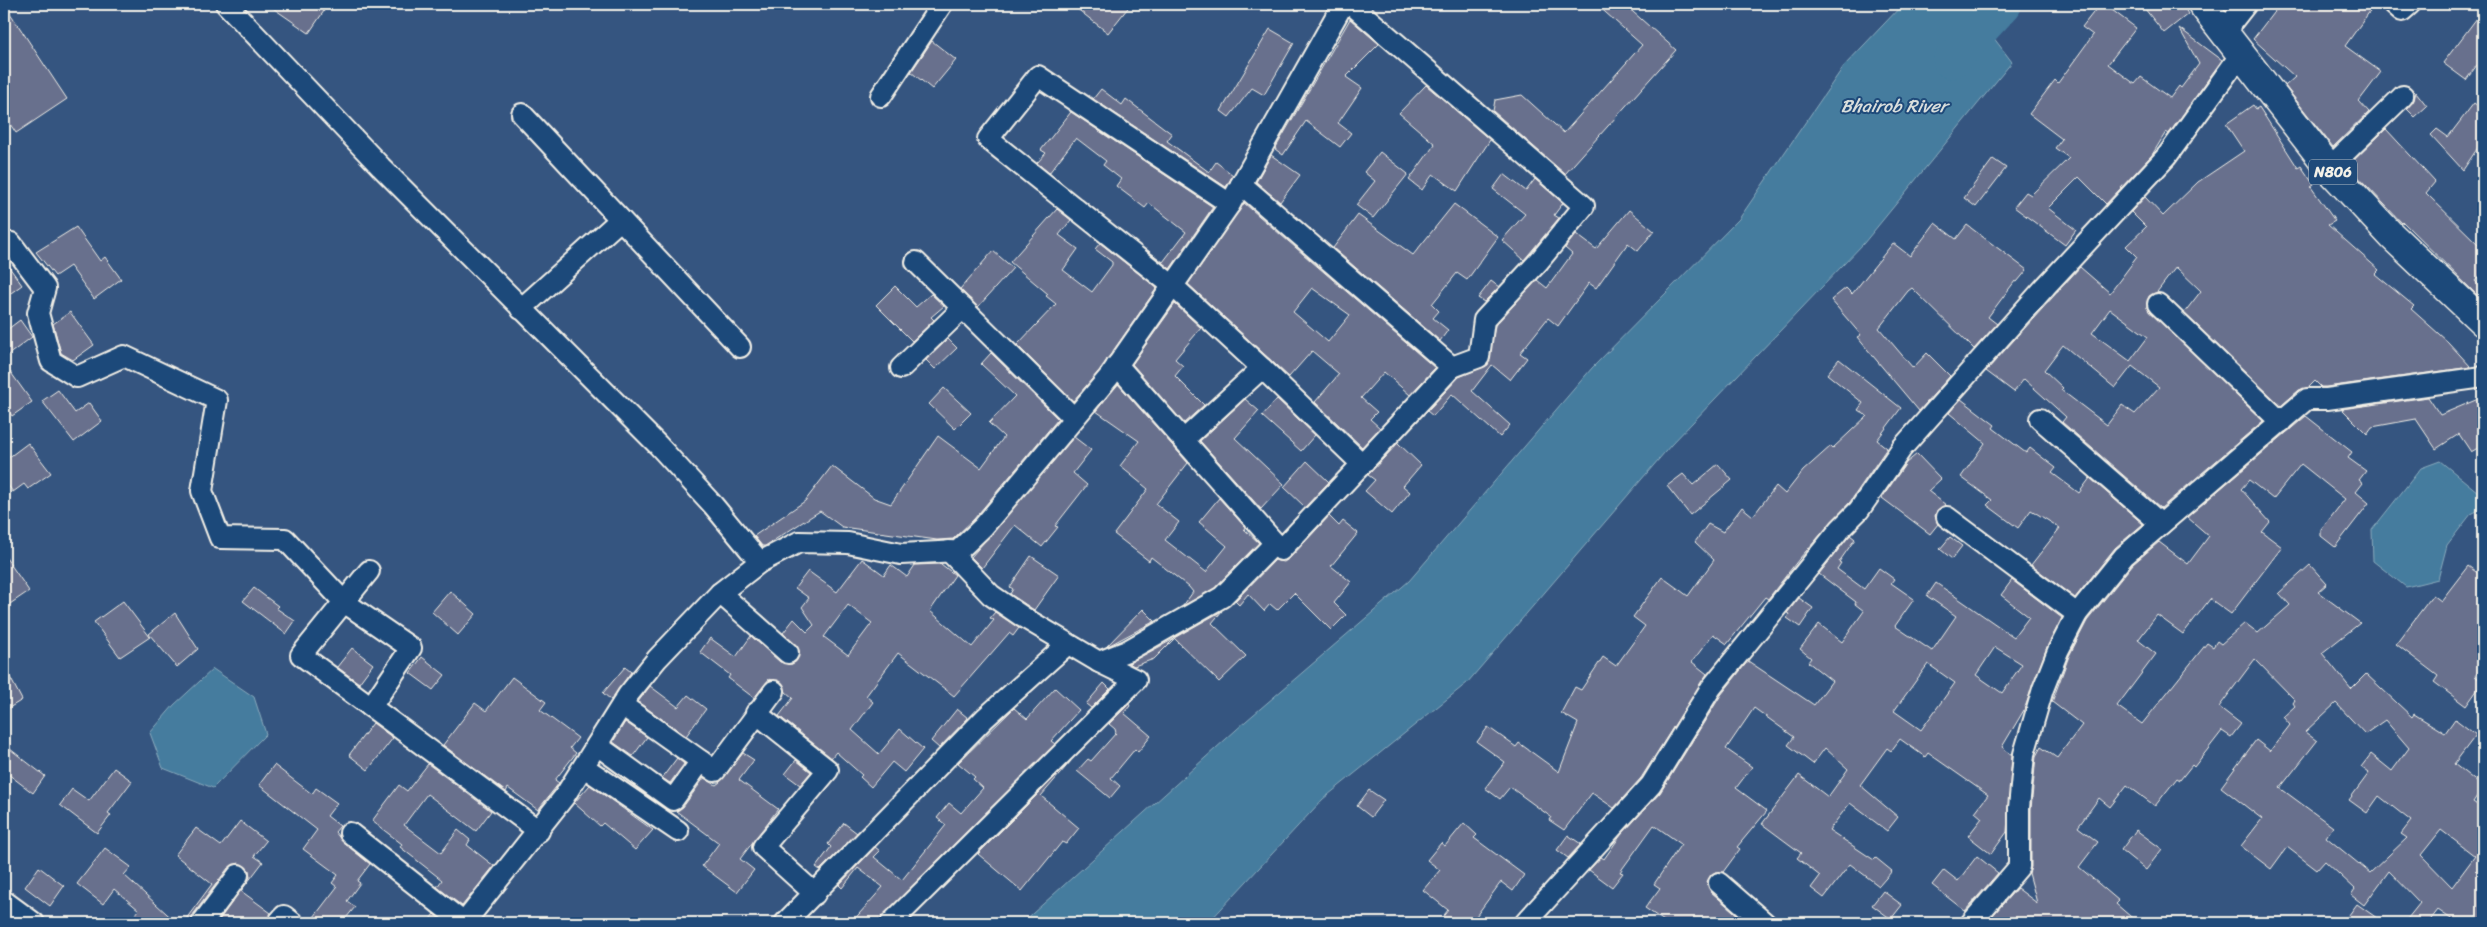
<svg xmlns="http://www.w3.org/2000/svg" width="2487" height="927" viewBox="0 0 2487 927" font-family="Sriracha,sans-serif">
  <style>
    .water { fill: #447c9e; stroke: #8aabbc }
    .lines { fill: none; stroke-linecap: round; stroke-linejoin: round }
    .river { stroke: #447c9e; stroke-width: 36 }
    .building { fill: #68708d; stroke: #f4f1e8; fill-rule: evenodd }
    .street-casing { stroke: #f4f1e8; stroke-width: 24 }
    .highway-casing { stroke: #f4f1e8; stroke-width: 31 }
    .street { stroke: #1f4a7a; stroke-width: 20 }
    .highway { stroke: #1f4a7a; stroke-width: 28 }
    .labels { text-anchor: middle; stroke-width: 4; stroke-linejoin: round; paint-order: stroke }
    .shield { fill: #1f4a7a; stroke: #b4bfc7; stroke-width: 1 }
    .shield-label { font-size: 15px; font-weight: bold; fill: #f4f1e8 }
    .water-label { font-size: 18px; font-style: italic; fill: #dadfdd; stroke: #1f4a7a }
  </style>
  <rect width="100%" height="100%" fill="#355580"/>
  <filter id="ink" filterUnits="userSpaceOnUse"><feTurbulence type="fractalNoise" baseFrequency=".02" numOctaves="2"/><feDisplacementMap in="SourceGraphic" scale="10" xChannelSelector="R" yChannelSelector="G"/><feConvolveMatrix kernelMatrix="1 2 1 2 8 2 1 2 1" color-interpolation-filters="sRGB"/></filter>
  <g filter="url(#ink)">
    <g class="water">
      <polygon points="1903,4 1968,4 2012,62 1864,243 1671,445 1467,683 1323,799 1208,923 1022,923 1246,721 1409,581 1592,368 1739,219 1844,66"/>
      <polygon points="2440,461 2483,496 2483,508 2471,514 2447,545 2438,579 2406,587 2373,561 2372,530 2421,468"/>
      <polygon points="213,669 254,697 266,734 213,788 163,768 150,733 174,705"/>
    </g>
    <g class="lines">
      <polyline class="river" points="1951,61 2004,4"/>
    </g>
    <g class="building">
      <polygon points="4,4 67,99 16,133 4,115"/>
      <polygon points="267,4 313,4 324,11 309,33"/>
      <polygon points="1071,4 1131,4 1108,33"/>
      <polygon points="1596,4 1624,4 1676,50 1565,174 1493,111 1495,100 1522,95 1564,133 1642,45"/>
      <polygon points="2100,4 2104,4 2136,28 2108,64 2135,84 2141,77 2170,98 2179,86 2181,88 2199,64 2179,28 2222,60 2169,134 2166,132 2152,155 2106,204 2079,177 2048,208 2076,230 2065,245 2014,207 2026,192 2031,195 2069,158 2055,148 2062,139 2029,114 2055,80 2058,83 2093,35 2082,27"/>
      <polygon points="2141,4 2182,4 2188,14 2164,33"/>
      <polygon points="2280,4 2375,4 2345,46 2381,72 2359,101 2369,112 2333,147 2285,86 2295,77 2253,39"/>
      <polygon points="2483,10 2483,70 2477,65 2466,80 2443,63"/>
      <polygon points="1350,19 1379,44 1346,77 1362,88 1338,123 1351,133 1340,147 1306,121 1283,155 1275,149"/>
      <polygon points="1270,29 1294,43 1264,95 1252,88 1229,117 1221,111"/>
      <polygon points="932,41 956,60 932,89 911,72"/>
      <polygon points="1426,85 1490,140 1457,191 1433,174 1422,190 1409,180 1435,144 1399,113"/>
      <polygon points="1101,89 1122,105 1126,99 1172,134 1167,141 1209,172 1216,162 1233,175 1226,187 1093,99"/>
      <polygon points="2416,92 2427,106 2415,117 2407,109 2414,100"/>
      <polygon points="2474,103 2483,110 2483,140 2463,170 2431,135 2437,129 2448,137"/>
      <path d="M2253,105L2256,109L2259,107L2298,168L2301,166L2314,185L2311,187L2335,221L2328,225L2379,270L2375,274L2414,306L2411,309L2448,342L2471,367L2326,387H2321L2315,381L2309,387L2299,390L2281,406L2184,313L2201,291L2176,267L2157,292L2149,296L2147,308L2263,421L2161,508L2062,422L2066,417L2024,379L2014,392L1986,371L2080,267L2110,293L2137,257L2126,246L2146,227L2131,212L2145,197L2163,216L2198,182L2244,151L2226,124ZM2110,309L2148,337L2130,361L2092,333ZM2063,345L2115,388L2132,366L2159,387L2135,414L2122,405L2107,425L2061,390L2063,388L2044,370Z"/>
      <polygon points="1071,112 1213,207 1170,269 1146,249 1163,262 1186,232 1149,203 1145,208 1116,186 1121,179 1103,165 1106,161 1076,138 1049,173 1037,163 1046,153 1041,150"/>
      <polygon points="2386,129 2435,182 2426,193 2483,249 2483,272 2475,281 2483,289 2477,295 2403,222 2402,223 2348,166"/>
      <polygon points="1380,152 1408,174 1373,218 1356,205 1375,181 1364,172"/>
      <polygon points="1271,155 1300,175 1280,202 1256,182"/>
      <polygon points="1993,159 2006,168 1976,207 1964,198"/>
      <polygon points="1504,174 1526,191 1535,179 1563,203 1554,215 1559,218 1524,260 1502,240 1525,214 1493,189"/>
      <path d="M1244,203L1435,368L1410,395L1384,372L1361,398L1377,412L1370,419L1380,428L1362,447L1315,402L1339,374L1312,351L1289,377L1188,284ZM1312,288L1350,315L1328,342L1293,312Z"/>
      <polygon points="1454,204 1498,237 1467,280 1457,273 1432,304 1439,311 1433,318 1448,330 1440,341 1333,248 1358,215 1413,255"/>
      <polygon points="1057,209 1071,220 1059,235 1078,249 1063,270 1092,292 1112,265 1112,262 1095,249 1100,243 1157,288 1100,370 1073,401 1017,345 1056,304 1046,296 1048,294 1010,262"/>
      <polygon points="1629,210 1654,231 1638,251 1628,243 1596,288 1589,283 1558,326 1548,318 1520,353 1527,358 1510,380 1492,365 1472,391 1510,425 1500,437 1452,394 1433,416 1427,411 1459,377 1488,365 1495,325 1537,280 1547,288 1572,254 1565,248 1576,234 1596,249"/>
      <polygon points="1935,223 1956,239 1967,225 2027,270 2017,282 2015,281 1988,317 1997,324 1974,349 1912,288 1908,291 1879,328 1913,368 1927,353 1950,376 1919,411 1857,337 1861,335 1831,300 1846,288 1852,294 1893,243 1910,256"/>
      <polygon points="76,227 100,261 105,257 121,279 94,299 70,266 55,276 36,252"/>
      <polygon points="993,251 1013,268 978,307 960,289"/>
      <polygon points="4,260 22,285 4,298"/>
      <polygon points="1491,281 1499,287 1484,302 1478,298"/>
      <polygon points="895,286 916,307 931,294 944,306 931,317 934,320 912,341 876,305"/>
      <polygon points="1175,304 1201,328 1175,359 1183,366 1175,376 1204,405 1184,423 1132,364"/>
      <polygon points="70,312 94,345 73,360 61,353 53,324"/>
      <polygon points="20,320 32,337 4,358 4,332"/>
      <polygon points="948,339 957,348 935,369 926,360"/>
      <polygon points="991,353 1058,419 974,519 953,539 937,540 842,527 820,511 765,546 762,546 754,536 805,501 832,466 874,498 891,504 938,436 981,468 1004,437 989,423 1015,396 981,364"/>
      <polygon points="1839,359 1901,408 1877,440 1887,448 1850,502 1799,559 1768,599 1765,597 1727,644 1713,634 1692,662 1707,674 1641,778 1614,808 1592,793 1564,830 1549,820 1551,817 1510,787 1500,799 1485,788 1505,762 1477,742 1488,727 1516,747 1519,743 1559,772 1578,723 1561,713 1575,687 1581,690 1603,657 1616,666 1645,626 1633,617 1662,577 1688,596 1714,560 1695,542 1708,524 1723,532 1742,507 1753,516 1776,486 1785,494 1803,471 1831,446 1833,448 1867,416 1858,410 1863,403 1827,374"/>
      <polygon points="4,363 32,402 12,416 4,405"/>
      <polygon points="1118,384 1188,463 1156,504 1179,522 1165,540 1206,572 1227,546 1199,522 1219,498 1245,527 1244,529 1259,543 1215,588 1183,606 1193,592 1189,587 1151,557 1149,561 1114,534 1148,489 1120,466 1139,441 1096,411"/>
      <polygon points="944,388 971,413 955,429 929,404"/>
      <polygon points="58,390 75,413 89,403 102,421 74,442 42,401"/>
      <polygon points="2428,397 2440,415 2483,397 2483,445 2471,452 2459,434 2436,449 2416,419 2372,427 2367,434 2342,409"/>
      <polygon points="1245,399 1259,411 1235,438 1284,484 1261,509 1200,441"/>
      <polygon points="1277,399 1315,435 1301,451 1262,416"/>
      <polygon points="1961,399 1995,425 1993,428 2026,453 2030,448 2056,468 2052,473 2079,493 2090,478 2143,524 2115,548 2075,598 2031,565 2060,528 2031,510 2018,528 1987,505 1992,500 1961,477 1985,443 1949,413"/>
      <path d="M2306,416L2352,452L2348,458L2366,471L2359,480L2363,483L2356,492L2369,503L2335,547L2321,536V530L2345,499L2301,464L2273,499L2249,480L2241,489L2270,522L2262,532L2282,547L2231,614L2210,599L2183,634L2157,615L2138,640L2156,654L2117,706L2142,724L2207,643L2213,647L2217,641L2221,644L2245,623L2258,633L2290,605L2279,593L2310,565L2327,584L2318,592L2360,623L2322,653L2351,689L2366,674L2412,717L2414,714L2445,733L2455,719L2476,735L2454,764L2483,787L2473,802L2483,809V826L2477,834L2483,839V923H2457L2438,910L2428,923H2404L2420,903L2389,871L2364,905L2351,895L2355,889L2325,861L2317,870L2287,847L2271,869L2241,846L2262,819L2221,787L2256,740L2270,751L2290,725L2283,717L2295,706L2293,703L2295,700L2255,659L2219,707L2241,724L2231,737L2222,731L2194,767L2192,765L2180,780L2177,778L2155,806L2127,785L2110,807L2099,798L2078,827L2098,842L2079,867L2119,901L2116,904L2138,923H1986L2017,888L2037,903L2029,873L2031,867V809L2036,756L2041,747L2057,758L2082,725L2052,702L2069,656L2087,621L2133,564L2159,542L2188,564L2209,536L2187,517ZM2336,703L2365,734L2385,720L2409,748L2392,771L2371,754L2361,767L2369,773L2349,800L2367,813L2379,796L2411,821L2401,834L2407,838L2370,873L2326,837L2333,827L2280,788L2317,741L2305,732ZM2441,830L2475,856L2452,887L2421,855Z"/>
      <polygon points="1074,437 1091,450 1073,473 1087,485 1055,526 1058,527 1042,547 1015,525 982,568 971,557"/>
      <polygon points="28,443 51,473 28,489 24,484 13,492 4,480 4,461"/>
      <polygon points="1398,443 1421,465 1403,486 1410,492 1392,514 1365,491 1375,480 1368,475"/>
      <polygon points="1917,454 1941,479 1928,491 1946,505 1937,510 1935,516 1938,524 1930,534 1882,498 1906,463"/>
      <polygon points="1307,461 1329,482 1305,507 1284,487"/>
      <polygon points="1718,464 1732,480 1690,515 1667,486 1683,474 1693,485"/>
      <polygon points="1329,516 1339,526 1343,521 1358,533 1331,566 1351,582 1334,603 1346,615 1331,630 1294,593 1277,610 1270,604 1264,611 1248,594 1239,605 1235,601 1275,560 1284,562 1290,558"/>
      <path d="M1850,535L1855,539L1839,562L1841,563L1837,569L1864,589L1879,568L1894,579L1891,583L1914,599L1895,626L1932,651L1956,616L1927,596L1936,583L2014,637L2029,617L2001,595L2012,580L2062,618L2047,647L2024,710L2002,747L2012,755L2007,832L1991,854L1968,836L1982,818L1975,812L1988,795L1928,753L1925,757L1900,739L1891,751L1887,748L1860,785L1898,817L1887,831L1850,803L1829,830L1874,860L1876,858L1892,871L1879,886L1850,864L1824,898L1811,888L1820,876L1797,858L1801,853L1762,824L1799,775L1828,797L1848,769L1825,748L1813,764L1788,745L1794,737L1754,708L1726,749L1752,767L1736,788L1767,811L1737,847L1740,849L1723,872H1715L1707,881L1711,892L1747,923H1667L1645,908L1660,888L1654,884L1681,844L1654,825L1620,872L1623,873L1612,887L1589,870L1601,857L1604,859L1621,835L1660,793L1721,695L1748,661L1814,705L1832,681L1808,662L1811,658L1800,649L1819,624L1842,642L1864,611L1855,604L1856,602L1819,574ZM1995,647L2022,664L2002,693L1976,675ZM1928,664L1955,683L1921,730L1894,711Z"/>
      <polygon points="1950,537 1962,546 1952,559 1940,549"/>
      <polygon points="4,555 29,591 4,608"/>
      <polygon points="1031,556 1059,575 1034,610 1010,594 1013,589 1010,587"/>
      <path d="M862,559L884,575L891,565L907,577L915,565L941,564L955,575L930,611L972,647L994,620L990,618L995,612L1019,628L1013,636L1009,633L954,696L898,653L866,696L873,702L852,730L879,754L900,729L923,749L904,772L892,762L871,787L860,777L862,775L836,752L831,758L779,716L793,698L786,692L781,682L769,679L754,698L728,678L730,675L700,652L710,638L736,657L751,636L780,662L792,664L797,660L799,650L783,633L794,619L807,632L814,625L802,607L809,598L795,588L808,571L837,592ZM848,605L872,623L848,655L824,637Z"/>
      <polygon points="2468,566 2483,577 2483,665 2475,676 2483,682 2466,706 2434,682 2438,676 2396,644 2433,595 2441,601"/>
      <polygon points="254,588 278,606 276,608 295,621 286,634 243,601"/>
      <polygon points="450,591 476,614 458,635 432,612"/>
      <polygon points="1799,598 1813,608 1800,627 1787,618 1789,614 1787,613"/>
      <polygon points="123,601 150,637 120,657 94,622"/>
      <polygon points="1143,609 1155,621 1106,647"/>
      <polygon points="1222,611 1212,623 1246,656 1219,682 1174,638"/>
      <polygon points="175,613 198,649 177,667 149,634"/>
      <polygon points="1174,639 1154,659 1134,666 1129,663"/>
      <polygon points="352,648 373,664 359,683 337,667"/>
      <polygon points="422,657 445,675 433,690 410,673"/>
      <polygon points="4,666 22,700 4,711"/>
      <polygon points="625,667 631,672 611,700 603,693"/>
      <polygon points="512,677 546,702 540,710 578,738 570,748 576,753 555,780 559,783 538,810 508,788 506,792 443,745 475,703 486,711"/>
      <polygon points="1104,683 1110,689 1091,708 1086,704"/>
      <polygon points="650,686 678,707 688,695 706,709 686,736 638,702"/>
      <polygon points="1055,688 1079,710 1051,741 1055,744 883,915 879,923 851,923 883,887 858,868 842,888 839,885 875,847 880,851 874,857 902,880 946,825 937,818 949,803 961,813 983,788 973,779 975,777 958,763 1014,708 1027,719"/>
      <polygon points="1129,704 1130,706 1124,713 1151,736 1138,752 1135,749 1111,778 1120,786 1110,798 1077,771 1088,759 1091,761 1116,733 1115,729 1109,724"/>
      <polygon points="957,709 968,718 939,748 931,741"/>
      <polygon points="625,722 647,737 633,756 613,742"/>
      <polygon points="373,723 393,738 368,770 349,755"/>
      <polygon points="10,749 45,776 33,793 4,771 4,758"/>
      <polygon points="743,753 754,760 739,780 778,809 740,859 754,870 737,892 702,866 719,843 676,811 683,807 704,778 716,785 720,782"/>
      <polygon points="677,758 684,764 670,783 662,778"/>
      <polygon points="796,760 811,772 800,785 785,774"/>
      <polygon points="1071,761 1041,796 1079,828 1066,844 1062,842 1022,891 978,854"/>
      <polygon points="428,764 491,811 476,831 427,794 404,825 441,853 458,830 470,840 467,845 494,866 462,906 437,887 442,880 400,847 402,844 372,821 399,785 407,791"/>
      <polygon points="274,765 312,794 316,788 337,803 327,816 340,826 335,832 343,842 370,864 357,881 360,883 347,901 355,907 342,923 322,923 314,917 337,887 332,883 338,875 303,849 317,830 259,785"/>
      <polygon points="114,768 132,781 108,813 111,815 97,833 60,805 72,789 89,801"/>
      <polygon points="590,785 653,830 635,850 603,823 600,826 574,803"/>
      <polygon points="1369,790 1384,800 1371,817 1357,806"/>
      <polygon points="240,821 266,841 254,856 263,862 241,891 271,913 266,923 217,923 250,877 249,870 239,863 228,868 192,916 190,923 183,923 212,884 175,855 196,828 221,846"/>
      <polygon points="844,823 857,833 820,870 816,867 831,847 828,844"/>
      <polygon points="1464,823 1477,835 1474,838 1524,875 1513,891 1501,882 1471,923 1438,923 1448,910 1423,890 1440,870 1427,860 1441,843 1445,846"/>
      <polygon points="2136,830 2162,849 2146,870 2121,850"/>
      <polygon points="1568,835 1581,844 1568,858 1557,850"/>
      <polygon points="105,848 131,867 124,875 177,923 129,923 139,910 114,889 103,904 77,884"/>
      <polygon points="1977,856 1998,873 1965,911 1932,885 1944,870 1958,881"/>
      <polygon points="39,867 64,886 50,906 25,887"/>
      <polygon points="1883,891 1902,905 1891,919 1872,905"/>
      <polygon points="2357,904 2384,923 2343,923"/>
      <polygon points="434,914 445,923 427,923"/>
    </g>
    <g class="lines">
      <defs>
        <g id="street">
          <polyline points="226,4 381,167 658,445 713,505 760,562"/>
          <polyline points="2394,4 2402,11 2410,4"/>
          <polyline points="2224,32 2246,4"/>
          <polyline points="881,96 942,4"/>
          <polyline points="522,114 740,347"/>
          <polyline points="2329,168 2403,96"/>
          <polyline points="1241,184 1452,367 1479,357 1484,320 1539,261 1584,206 1351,4"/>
          <polyline points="1230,204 1038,76 988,139 1173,286 1262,368 1362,464 1452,367"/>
          <polyline points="4,245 11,243 45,288 38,313 51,361 77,377 124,356 217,400 202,491 220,538 285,539 344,602 411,648 371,707"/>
          <polyline points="916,262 1074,418"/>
          <polyline points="2158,304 2281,422"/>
          <polyline points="521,309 620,220"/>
          <polyline points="1117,365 1281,550 1362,464"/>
          <polyline points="901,368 963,308"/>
          <polyline points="2040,419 2161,524"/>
          <polyline points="1190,434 1262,368"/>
          <polyline points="1947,517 2077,614"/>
          <polyline points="949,551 991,595 1023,617 1099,662 1127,651 1222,597 1275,543"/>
          <polyline points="369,571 301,655 539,831"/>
          <polyline points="720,593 788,653"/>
          <polyline points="622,705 715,771 774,691"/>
          <polyline points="756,713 828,770 763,847 815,894"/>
          <polyline points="597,745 673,800 701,761"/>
          <polyline points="584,767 678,831"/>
          <polyline points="350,833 464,923"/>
          <polyline points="1719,883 1765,923"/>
          <polyline points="4,901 34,923"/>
          <polyline points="202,923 238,875"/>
          <polyline points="278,923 284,916 293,923"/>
          <polyline points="464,923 564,797 628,695 657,659 720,593 760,562 799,542 848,543 901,554 958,551 983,527 1109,377 1230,204 1343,4"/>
          <polyline points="785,923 985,718 1062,649"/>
          <polyline points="891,923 1136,680 1099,662"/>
          <polyline points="1525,923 1651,785 1711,688 1840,529 1859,510 1902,448 2046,286 2167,156 2241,54"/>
          <polyline points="1971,923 2019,867 2019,808 2024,754 2043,689 2058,651 2077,614 2124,556 2307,399 2327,399 2483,377"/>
        </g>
        <polyline id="highway" points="2202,4 2334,174 2392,236 2483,322"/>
      </defs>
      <use href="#street" class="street-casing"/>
      <use href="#highway" class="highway-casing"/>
      <use href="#street" class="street"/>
      <use href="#highway" class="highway"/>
    </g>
  </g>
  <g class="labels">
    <rect class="shield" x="2309" y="159.5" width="48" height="25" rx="4"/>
    <g class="shield-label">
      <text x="2333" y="177">N806</text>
    </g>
    <g class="water-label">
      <text x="1894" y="112">Bhairob River</text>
    </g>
  </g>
  <rect width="2487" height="927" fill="none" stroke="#1f4a7a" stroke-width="20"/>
  <rect x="10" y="10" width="2467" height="907" fill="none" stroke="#f4f1e8" stroke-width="2" filter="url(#ink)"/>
</svg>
